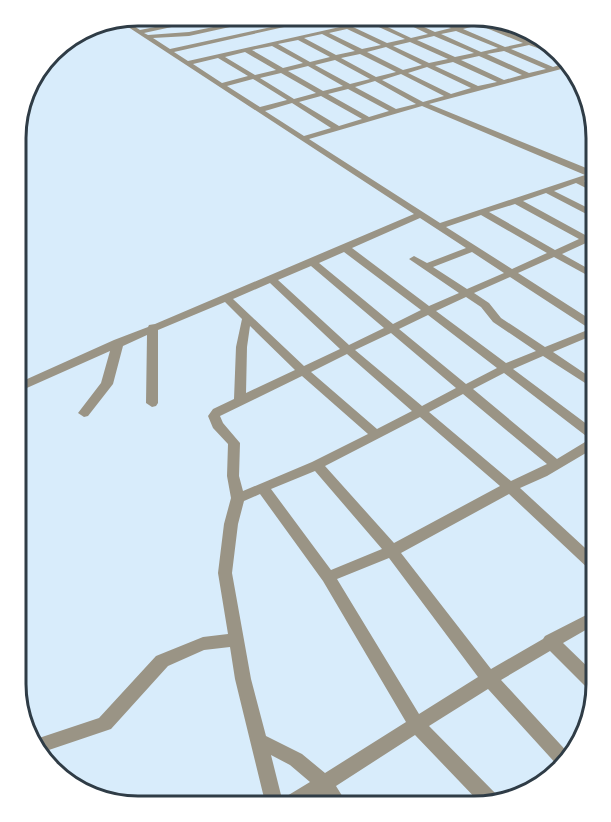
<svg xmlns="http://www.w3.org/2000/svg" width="611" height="822" viewBox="0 0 611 822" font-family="'Source Sans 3',sans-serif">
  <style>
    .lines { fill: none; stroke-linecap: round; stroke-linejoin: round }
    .minor { fill: #9a9485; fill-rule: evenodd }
    .rim { fill: none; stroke: #2f3c46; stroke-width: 3 }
  </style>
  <rect width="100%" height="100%" fill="#d8ecfb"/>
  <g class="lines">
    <path class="minor" d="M468,16L480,21L494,18L499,20L486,23L530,41L544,38L547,41L536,44L556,52L560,56L529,45L511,49L553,67L566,63L569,67L429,104L596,172V177L584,181L596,187V193L576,183L554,191L596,212V219L546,193L523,201L587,236L596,232V238L594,239L595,244L586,243L562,254L596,273V280L554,257L518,273L596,323V334L553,352L596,381V390L543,356L513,369L596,431V447L547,476L520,488L596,558V573L591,571L509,494L401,553L491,669L543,639L545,636L596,610V624L563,643L596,675V693L590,691L550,651L501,680L571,756L559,767L488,689L429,726L499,797L501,801L482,805L415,735L336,786L349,807H329L321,795L303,807L266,806L235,679L230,647L204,650L168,666L111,729L40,753L30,741L99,718L156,656L203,637L228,634L218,573L224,524L231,498L227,476L228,444L213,428L208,416L213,409L234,399L236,347L242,319L225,302L158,330V403L156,406L152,407L146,403L147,335L123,346L113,384L88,416L84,417L78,413L101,383L110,351L20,391L16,392V384L114,340L148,327L149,325L155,324L414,214L119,21H126L140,30L190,20H204L144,33L148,35L189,32L252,19H266L189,36L153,38L170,49L290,23L293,25L174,52L188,61L380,18H389L377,22L411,38L428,34L393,17H402L435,32L451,28L426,17H434L457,27L473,23L459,17ZM370,23L405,39L387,43L353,27ZM479,25L523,43L505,47L463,29ZM347,29L381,45L362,49L329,33ZM456,31L498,48L481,52L441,34ZM322,34L355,51L336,55L304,38ZM434,36L474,53L455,57L417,40ZM298,40L330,57L310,62L278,44ZM410,42L448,59L429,63L393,46ZM272,46L303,63L283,68L252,50ZM386,47L422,65L403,70L367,52ZM504,51L546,69L529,73L487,54ZM245,52L276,70L255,75L225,57ZM360,54L396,72L376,77L341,58ZM479,56L522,75L504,80L461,60ZM218,58L248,76L222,83L193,64ZM335,60L370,79L350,84L315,65ZM453,62L497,82L478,86L435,66ZM308,66L343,86L323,91L288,71ZM427,67L471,88L451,94L408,73ZM281,73L316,93L294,99L260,78ZM401,74L444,96L423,102L382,80ZM253,79L287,100L260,107L227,86ZM375,81L416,104L396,109L355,87ZM348,89L389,111L369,117L328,94ZM321,96L362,119L339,126L299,102ZM292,103L331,128L304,136L265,111ZM422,106L585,175L440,223L309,139ZM515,204L579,239L555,250L489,212ZM481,215L547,253L512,269L446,227ZM420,218L466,248L427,263L414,256L409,259L459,293L429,306L352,248ZM344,252L421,310L393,324L319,263ZM472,252L504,273L467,289L433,267ZM311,266L384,328L349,345L278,280ZM510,277L590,329L545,347L501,318L489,303L474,293ZM270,283L340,349L304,366L233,299ZM466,297L481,307L493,322L536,351L506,363L436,311ZM428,315L497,368L466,384L399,329ZM250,326L295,370L246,393L247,347ZM391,333L456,388L422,406L355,350ZM347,354L412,411L377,429L311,372ZM504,373L590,439L557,459L473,389ZM302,376L368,434L312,462L243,491L239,476L240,443L223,423L220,416ZM463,394L547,464L511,481L429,412ZM420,417L500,486L394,543L325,466ZM315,471L382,549L331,570L271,489ZM260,494L323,581L406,722L325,773L302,754L266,736L251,679L232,573L238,524L244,501ZM389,558L478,677L419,714L337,579ZM271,755L290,765L310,782L282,799Z"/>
  </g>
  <path d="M0 0H611V822H0ZM138 26H474A112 112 0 0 1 586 138V684A112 112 0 0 1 474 796H138A112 112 0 0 1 26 684V138A112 112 0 0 1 138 26Z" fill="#fff" fill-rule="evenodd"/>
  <path class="rim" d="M138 26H474A112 112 0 0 1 586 138V684A112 112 0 0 1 474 796H138A112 112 0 0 1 26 684V138A112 112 0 0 1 138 26Z"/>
</svg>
